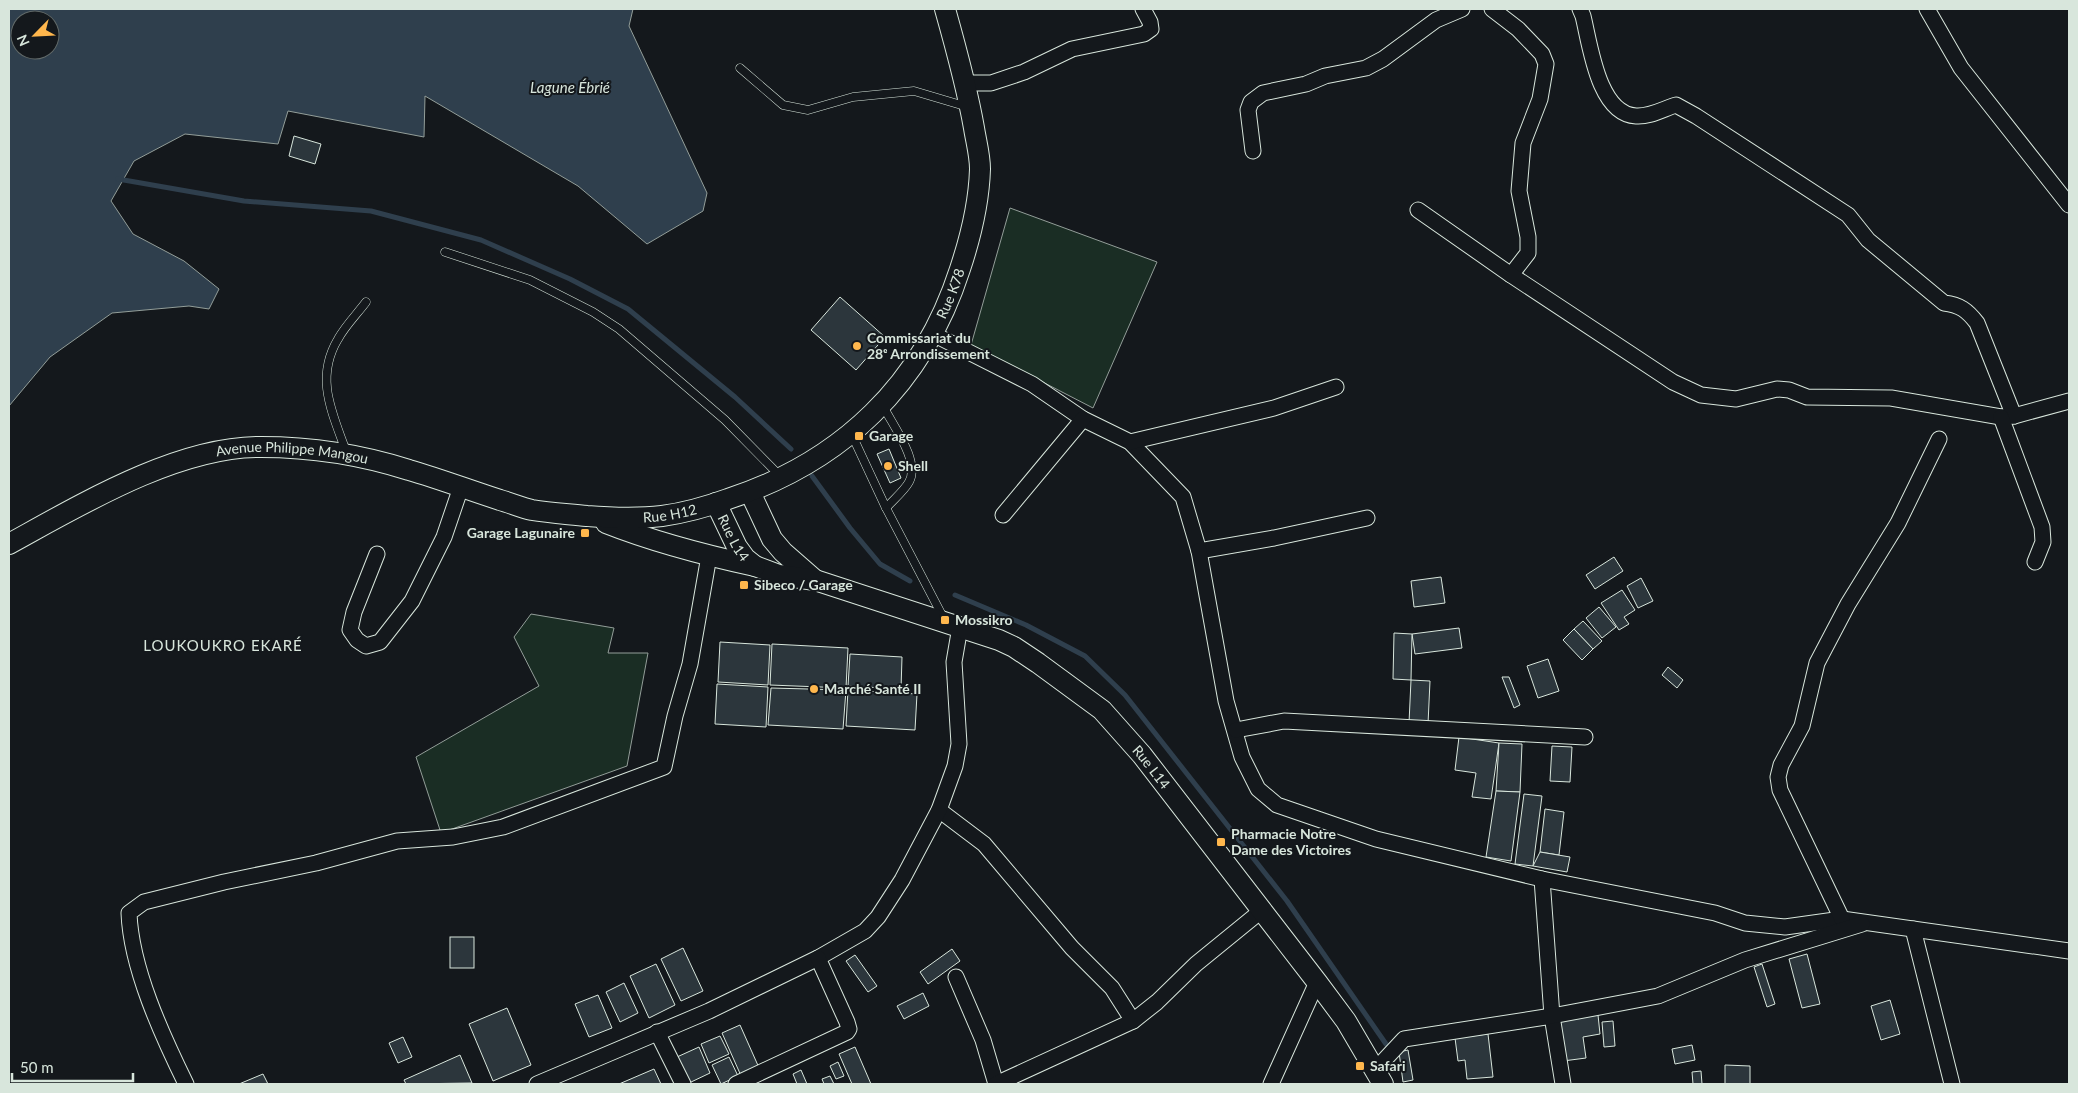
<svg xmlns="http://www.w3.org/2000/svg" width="2078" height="1093" viewBox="0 0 2078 1093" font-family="Lato,sans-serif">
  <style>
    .green { fill: #1a2d24; stroke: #939e99 }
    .water { fill: #2f3f4d; stroke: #939e99; fill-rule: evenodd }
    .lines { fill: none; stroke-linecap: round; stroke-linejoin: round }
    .stream { stroke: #2f3f4d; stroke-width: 5 }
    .building { fill: #2c363c; stroke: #d8e6dc }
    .lane-casing { stroke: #d8e6dc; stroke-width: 9 }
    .street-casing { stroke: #d8e6dc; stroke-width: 17 }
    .secondary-casing { stroke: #d8e6dc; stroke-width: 22 }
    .lane { stroke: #14181c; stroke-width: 8 }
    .street { stroke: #14181c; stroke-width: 15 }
    .secondary { stroke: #14181c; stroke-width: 20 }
    .poi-dot { fill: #ffb74d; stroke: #14181c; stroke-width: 2 }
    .labels { text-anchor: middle; stroke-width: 4; stroke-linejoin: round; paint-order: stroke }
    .street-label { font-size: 14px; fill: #d8e6dc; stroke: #14181c }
    .poi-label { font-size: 14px; font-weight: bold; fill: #d8e6dc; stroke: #14181c; text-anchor: start }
    .water-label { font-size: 15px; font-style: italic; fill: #d8e6dc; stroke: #14181c }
    .neighbourhood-label { font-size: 15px; letter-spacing: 1px; fill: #d8e6dc; stroke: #14181c }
  </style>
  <rect width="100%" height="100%" fill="#14181c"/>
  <g class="green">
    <polygon points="1010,208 1157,262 1093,408 971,345"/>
    <polygon points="531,614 614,628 608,653 648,653 627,766 441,833 416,757 539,686 514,637"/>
  </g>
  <path class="water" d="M9,9H633L629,26L707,193L703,211L647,244L578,186L425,96L424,137L288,111L278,144L185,134L134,161L111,201L133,234L184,261L219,289L209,309L189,306L112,313L50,357L9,406ZM20,20H50V50H20Z"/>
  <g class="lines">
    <g class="stream">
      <polyline points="118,179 244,201 371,211 481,240 570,279 628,309 735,397 791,449"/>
      <polyline points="812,476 850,528 880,564 910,581"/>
      <polyline points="955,595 1026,625 1085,656 1125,695 1287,901 1386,1044"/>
    </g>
  </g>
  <g class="building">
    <polygon points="294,136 321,144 315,164 289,156"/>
    <polygon points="840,297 885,337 856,370 811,330"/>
    <polygon points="889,449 901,478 890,483 877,454"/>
    <polygon points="1614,557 1623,571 1595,589 1586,575"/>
    <polygon points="1441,577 1445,603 1414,607 1411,581"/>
    <polygon points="1641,578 1653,601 1638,608 1627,586"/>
    <polygon points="1622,590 1635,610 1624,617 1629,624 1619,630 1601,603"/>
    <polygon points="1599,607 1616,627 1602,638 1586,618"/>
    <polygon points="1583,621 1602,641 1593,649 1574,629"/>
    <polygon points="1459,628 1462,648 1415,654 1412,634"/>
    <polygon points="1574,629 1593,649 1582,660 1563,640"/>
    <polygon points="1394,633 1412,634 1411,680 1393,679"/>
    <polygon points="720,642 770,645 768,685 718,682"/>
    <polygon points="772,644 848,648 846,688 770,685"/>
    <polygon points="850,654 902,657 901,689 848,686"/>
    <polygon points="1548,659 1559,691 1538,698 1527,666"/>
    <polygon points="1668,667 1683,680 1677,688 1662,675"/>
    <polygon points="1502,677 1509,677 1520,705 1514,708"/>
    <polygon points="1411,680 1430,681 1428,724 1409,723"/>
    <polygon points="717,684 768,687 766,727 715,724"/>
    <polygon points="771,688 846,690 843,729 768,725"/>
    <polygon points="848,690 917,694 915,730 846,726"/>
    <polygon points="1459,737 1499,743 1491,799 1472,797 1476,773 1455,770"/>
    <polygon points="1499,743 1522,744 1520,792 1496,791"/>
    <polygon points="1552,746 1572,747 1570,782 1550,781"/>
    <polygon points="1496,791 1520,792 1511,861 1486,857"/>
    <polygon points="1524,794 1542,796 1533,866 1515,864"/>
    <polygon points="1545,809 1564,812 1559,855 1540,852"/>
    <polygon points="1540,852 1570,857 1567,872 1533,866"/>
    <rect x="450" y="937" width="24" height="31"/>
    <polygon points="683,948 703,991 681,1001 661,959"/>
    <polygon points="952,949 960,961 928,984 920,972"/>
    <polygon points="1807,954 1820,1004 1802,1008 1789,959"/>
    <polygon points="855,955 877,986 868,992 846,961"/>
    <polygon points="656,964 675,1005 649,1018 630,976"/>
    <polygon points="1762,964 1775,1004 1767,1007 1754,967"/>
    <polygon points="624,983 638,1013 620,1022 606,992"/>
    <polygon points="923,993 929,1006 904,1019 897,1006"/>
    <polygon points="598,995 612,1028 589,1037 575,1004"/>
    <polygon points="1890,1000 1900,1034 1881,1040 1871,1006"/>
    <polygon points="507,1008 531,1065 493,1081 469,1024"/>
    <polygon points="1598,1015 1600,1034 1583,1037 1586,1058 1563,1061 1557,1021"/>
    <polygon points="1613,1021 1615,1046 1604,1047 1602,1022"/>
    <polygon points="740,1025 760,1070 742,1078 722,1033"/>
    <polygon points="1488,1034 1493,1077 1467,1079 1465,1060 1458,1061 1455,1038"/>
    <polygon points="720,1036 729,1054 709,1063 701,1044"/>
    <polygon points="403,1037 412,1057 398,1063 389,1043"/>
    <polygon points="1692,1045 1695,1060 1675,1064 1672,1049"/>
    <polygon points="699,1047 710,1073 689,1083 677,1057"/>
    <polygon points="855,1047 871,1084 852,1084 839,1054"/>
    <polygon points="1408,1050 1413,1080 1403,1082 1399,1052"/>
    <polygon points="460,1055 472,1083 406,1084 404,1080"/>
    <polygon points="729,1057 738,1076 721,1084 712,1065"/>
    <polygon points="838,1062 844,1076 836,1079 830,1066"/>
    <polygon points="1725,1065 1750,1066 1750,1084 1725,1084"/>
    <polygon points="654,1069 661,1084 619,1084"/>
    <polygon points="801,1070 807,1084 797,1084 793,1074"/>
    <polygon points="1701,1071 1702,1084 1693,1084 1692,1072"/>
    <polygon points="263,1074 268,1084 239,1084"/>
    <polygon points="830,1076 834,1084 824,1084 822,1079"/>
  </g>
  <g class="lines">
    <defs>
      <g id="lane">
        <polyline points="740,68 783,105 808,110 853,97 914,91 968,107"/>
        <polyline points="445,252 530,280 593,312 619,329 725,420 781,477"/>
        <path d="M882,404C891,423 921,461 909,482C904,491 893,500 886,508"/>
        <polyline points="851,433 886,508 943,617"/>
        <path d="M347,454C333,414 314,379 338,339C345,326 357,314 366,302"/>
      </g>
      <g id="street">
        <polyline points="1492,9 1518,29 1542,54 1546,64 1540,99 1523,143 1519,191 1528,237 1528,253 1511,275"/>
        <path d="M1580,9L1583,16C1590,44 1598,114 1636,116C1650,117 1663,109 1676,105L1696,116L1848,215L1868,240L1944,303C1960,305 1967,310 1977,323L2014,416"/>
        <polyline points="1927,9 1961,68 2069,205"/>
        <polyline points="966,83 991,83 1024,72 1072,49 1144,34 1151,29 1150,22 1143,9"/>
        <polyline points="1253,151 1248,110 1251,102 1263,93 1306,84 1325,76 1366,68 1383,59 1436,20 1462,9"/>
        <polyline points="1418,210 1511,275 1673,382 1701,395 1736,399 1777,389 1789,390 1807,397 1891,398 2001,417 2014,416 2069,401"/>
        <polyline points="933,334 1032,384 1083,419 1130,442 1183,497 1199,551 1274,538 1367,518"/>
        <polyline points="2001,417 2042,527 2043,542 2035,562"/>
        <polyline points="1130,442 1274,408 1336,387"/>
        <polyline points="1003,515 1083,419"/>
        <polyline points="1199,551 1226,701 1242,757 1258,789 1277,805 1376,839 1542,879 1715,913 1745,923 1785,927 1842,919 2069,951"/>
        <polyline points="377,554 354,612 350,630 357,640 366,646 380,642 412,601 444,537 461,487"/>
        <polyline points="1236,730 1284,721 1585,737"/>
        <polyline points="939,810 984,844 1072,948 1112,988 1133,1021"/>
        <polyline points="1542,879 1552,1016 1563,1084"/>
        <polyline points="1842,919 1780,790 1778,777 1781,765 1802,726 1817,663 1848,604 1898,523 1939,439"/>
        <polyline points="1913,929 1952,1084"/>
        <polyline points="956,977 983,1040 996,1084"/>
        <polyline points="657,1032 683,1084"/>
        <polyline points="1375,1070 1404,1039 1552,1016 1658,996 1745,960 1862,924"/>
        <path d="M186,1084C162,1035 131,968 129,913L144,902L224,882L316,863L397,841L453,837L503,827L664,767L675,716L690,664L709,556"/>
        <polyline points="537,1084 709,1011 818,958 865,931 878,917 902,880 939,810 955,766 959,744 954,662 960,627"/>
        <polyline points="736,1084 847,1032 849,1029 847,1022 818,958"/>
        <polyline points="996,1084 1133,1021 1157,1002 1196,964 1261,911"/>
        <polyline points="1271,1084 1317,982"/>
      </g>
      <g id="secondary">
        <polyline points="750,492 772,539 783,552 815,580"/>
        <path id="s1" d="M716,503L737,547L745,558L755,566L779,575L815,580L999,640L1014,647L1038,663L1102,710L1142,755L1317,982L1346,1021L1383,1084"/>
        <path d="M606,523C654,542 704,555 755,566"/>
        <path id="s2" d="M9,544C80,505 178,446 261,447C310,447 362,455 409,470C440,479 469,490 500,500C511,503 522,508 532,510C550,513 569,514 587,516C612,518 637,519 662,516C684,513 706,507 728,499C842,462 923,384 960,269C971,236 979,203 980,169C980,155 976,141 974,128C967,88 956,48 945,9"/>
      </g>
    </defs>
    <use href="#lane" class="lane-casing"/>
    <use href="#street" class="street-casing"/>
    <use href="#secondary" class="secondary-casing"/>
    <use href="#lane" class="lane"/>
    <use href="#street" class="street"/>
    <use href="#secondary" class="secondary"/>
  </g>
  <g class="poi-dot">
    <circle cx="857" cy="346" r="5"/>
    <rect x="854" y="431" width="10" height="10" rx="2.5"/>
    <circle cx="888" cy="466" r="5"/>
    <rect x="580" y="528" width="10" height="10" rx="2.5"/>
    <rect x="739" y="580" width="10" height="10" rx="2.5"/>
    <rect x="940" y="615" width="10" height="10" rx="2.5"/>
    <circle cx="814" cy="689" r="5"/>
    <rect x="1216" y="837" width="10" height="10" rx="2.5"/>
    <rect x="1355" y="1061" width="10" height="10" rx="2.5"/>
  </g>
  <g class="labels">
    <g class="street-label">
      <text dy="5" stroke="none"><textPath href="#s2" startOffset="1065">Rue K78</textPath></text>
      <text dy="5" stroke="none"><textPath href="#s2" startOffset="304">Avenue Philippe Mangou</textPath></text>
      <text dy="5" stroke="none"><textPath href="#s2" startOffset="691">Rue H12</textPath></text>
      <text dy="5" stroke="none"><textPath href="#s1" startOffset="39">Rue L14</textPath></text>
      <text dy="5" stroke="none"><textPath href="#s1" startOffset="531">Rue L14</textPath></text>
    </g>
    <g class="poi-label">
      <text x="867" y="343">Commissariat du<tspan x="867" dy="16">28ᵉ Arrondissement</tspan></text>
      <text x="869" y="441">Garage</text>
      <text x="898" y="471">Shell</text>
      <text x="575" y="538" text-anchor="end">Garage Lagunaire</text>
      <text x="754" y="590">Sibeco / Garage</text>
      <text x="955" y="625">Mossikro</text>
      <text x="824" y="694">Marché Santé II</text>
      <text x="1231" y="839">Pharmacie Notre<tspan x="1231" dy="16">Dame des Victoires</tspan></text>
      <text x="1370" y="1071">Safari</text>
    </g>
    <g class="water-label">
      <text x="570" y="93">Lagune Ébrié</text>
    </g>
    <g class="neighbourhood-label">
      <text x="223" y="651">LOUKOUKRO EKARÉ</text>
    </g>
  </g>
  <rect width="2078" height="1093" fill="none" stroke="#d8e6dc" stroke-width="20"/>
  <g transform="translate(35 35) rotate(246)"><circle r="24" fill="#14181c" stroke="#626a69"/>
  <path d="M0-4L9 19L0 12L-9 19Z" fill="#ffb74d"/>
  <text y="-8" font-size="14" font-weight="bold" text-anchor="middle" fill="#d8e6dc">N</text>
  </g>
  <path d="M12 1073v8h121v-8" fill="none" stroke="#d8e6dc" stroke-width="2.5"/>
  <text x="20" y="1073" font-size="15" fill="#d8e6dc" stroke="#14181c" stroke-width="4" paint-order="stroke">50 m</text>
</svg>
